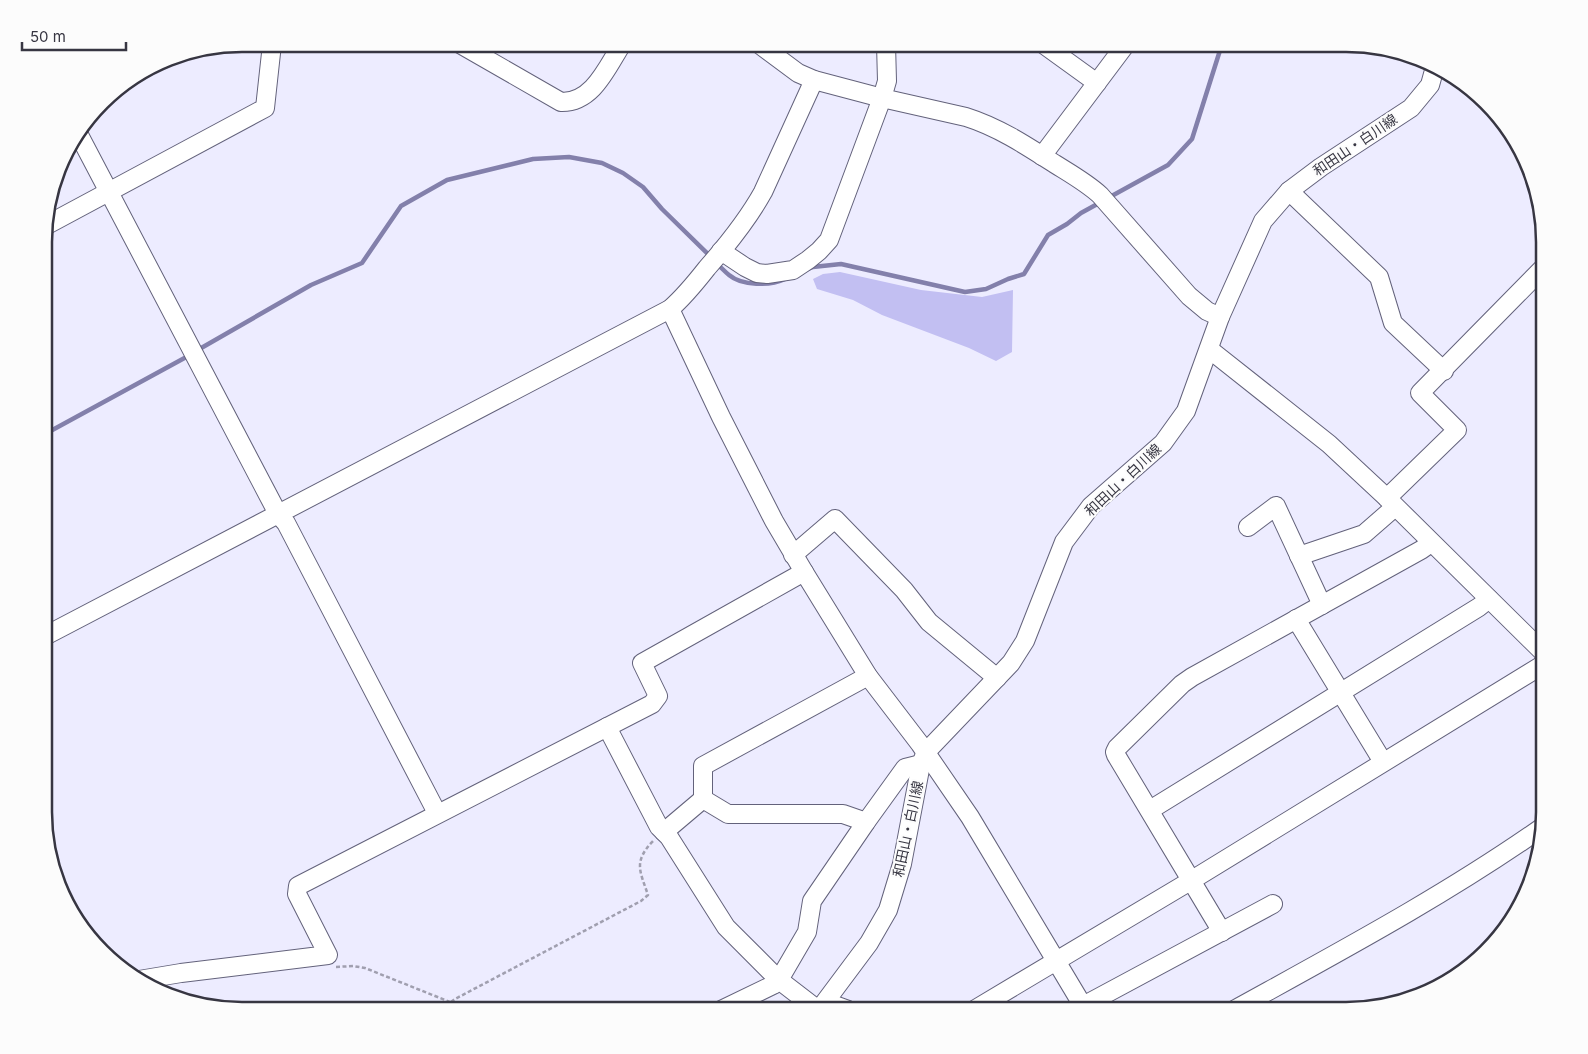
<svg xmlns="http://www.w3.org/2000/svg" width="1588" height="1054" viewBox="0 0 1588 1054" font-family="Inter,'Noto Sans JP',sans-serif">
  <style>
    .green { fill: #c2bff2 }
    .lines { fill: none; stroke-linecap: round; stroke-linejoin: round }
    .stream { stroke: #8380ab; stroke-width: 4.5 }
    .minor-casing { stroke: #63627b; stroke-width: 20 }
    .path { stroke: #a09faf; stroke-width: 2.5; stroke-dasharray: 4 2.5; stroke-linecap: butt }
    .minor { stroke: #fff; stroke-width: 18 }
    .labels { text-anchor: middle; stroke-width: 4; stroke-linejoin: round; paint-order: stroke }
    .street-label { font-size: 14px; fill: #373642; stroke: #fcfcfc }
    .rim { fill: none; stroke: #373642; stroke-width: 2.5 }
  </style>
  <rect width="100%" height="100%" fill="#edecff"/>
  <polygon class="green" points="840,272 921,290 982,297 1013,290 1012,352 996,361 969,348 882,315 853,300 817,289 813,279 823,274"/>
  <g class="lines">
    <g class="stream">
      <polyline points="1108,198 1168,165 1192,139 1222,44"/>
      <path d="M717,264C721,267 725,272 729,275C742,286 770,286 785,279"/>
      <polyline points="808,269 813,267 841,264 965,292 986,289 1008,279 1024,274 1048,235 1067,224 1081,213 1101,202"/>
      <polyline points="196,351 311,285 362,263 401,206 447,180 533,159 569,157 602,163 623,173 643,187 662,209 712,258"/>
      <polyline points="45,434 190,355"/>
    </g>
    <defs>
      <g id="minor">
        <path d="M460,44L561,102C593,103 607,67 622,44"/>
        <path d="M759,44L798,73L814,80L882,98L966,117C998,127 1027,146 1055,164C1071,174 1087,183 1100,195L1189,296L1207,311L1220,317"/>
        <polyline points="1043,44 1097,83"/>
        <polyline points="79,135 278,514 286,523 437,813"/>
        <polyline points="1042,156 1126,44"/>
        <polyline points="1289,191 1379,277 1393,323 1444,371"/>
        <polyline points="45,226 265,108 272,44"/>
        <polyline points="721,251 745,267 757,273 767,274 793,270 808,260 819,251 829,240 882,98 887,81 886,44"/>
        <polyline points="670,309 721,417 774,521 804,572 868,676 920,744 970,817 1083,1006 1273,904"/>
        <polyline points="1209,349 1329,444 1387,498 1544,653"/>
        <polyline points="1387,498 1457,430 1420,393 1544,267"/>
        <polyline points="1248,527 1276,506 1322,605"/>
        <polyline points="793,555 835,519 904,590 929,622 997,678"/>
        <polyline points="1299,556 1364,534 1395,507"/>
        <polyline points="1296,619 1383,762"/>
        <path d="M45,636L670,309C684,297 696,282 707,268C728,244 748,219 763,192L814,80"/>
        <polyline points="607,727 659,827 669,837 726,927 779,980 818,1010"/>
        <polyline points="703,799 728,814 843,814 866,822"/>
        <polyline points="1150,810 1479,607 1489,599"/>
        <polyline points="664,832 703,799 703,766 868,676"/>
        <polyline points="1222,932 1116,755 1115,752 1117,748 1182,684 1192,677 1421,550 1431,543"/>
        <polyline points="139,980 181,973 328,955 297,894 298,886 652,704 658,696 642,663 804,572"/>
        <polyline points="826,1002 848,1010"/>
        <polyline points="721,1010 773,985 779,980 807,932 812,901 866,822 905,768 921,764"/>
        <polyline points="819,1010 869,943 888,910 902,864 921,764 926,752 1011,663 1025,641 1064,542 1091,506 1163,443 1186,411 1220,317 1263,221 1289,191 1321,167 1411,108 1430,85 1435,67"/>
        <polyline points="974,1010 1192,880 1544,664"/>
        <path d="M1234,1010C1339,952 1446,895 1544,826"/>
      </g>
    </defs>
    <use href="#minor" class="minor-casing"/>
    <g class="path">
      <polyline points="336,967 353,966 365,968 470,1010"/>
      <path d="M451,1002L455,999L641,901L648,895C640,871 633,862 653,841"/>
    </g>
    <use href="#minor" class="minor"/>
  </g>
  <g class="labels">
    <g class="street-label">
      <text transform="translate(1355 145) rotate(-34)" y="5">和田山・白川線</text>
      <text transform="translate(1123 480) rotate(-43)" y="5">和田山・白川線</text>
      <text transform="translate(908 829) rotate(-78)" y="5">和田山・白川線</text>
    </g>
  </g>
  <path d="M0 0H1588V1054H0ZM242 52H1346A190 190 0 0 1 1536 242V812A190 190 0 0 1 1346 1002H242A190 190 0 0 1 52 812V242A190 190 0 0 1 242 52Z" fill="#fcfcfc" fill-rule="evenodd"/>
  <path class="rim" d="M242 52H1346A190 190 0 0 1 1536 242V812A190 190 0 0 1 1346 1002H242A190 190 0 0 1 52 812V242A190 190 0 0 1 242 52Z"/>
  <path d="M22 42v8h104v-8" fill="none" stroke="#373642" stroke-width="2.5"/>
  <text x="30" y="42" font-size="15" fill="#373642" stroke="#fcfcfc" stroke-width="4" paint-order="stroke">50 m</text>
</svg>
